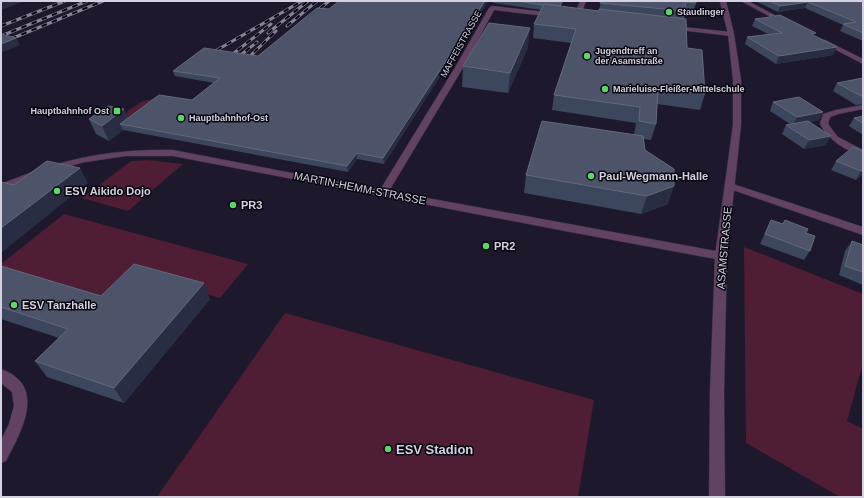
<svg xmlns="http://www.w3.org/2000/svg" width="864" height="498" viewBox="0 0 864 498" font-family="Arial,sans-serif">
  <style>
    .green { fill: #4f1e34 }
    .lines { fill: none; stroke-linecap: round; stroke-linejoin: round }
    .minor-casing { stroke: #373246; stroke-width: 1 }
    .tertiary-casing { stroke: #373246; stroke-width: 1 }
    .minor { fill: #624263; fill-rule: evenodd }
    .tertiary { fill: #624263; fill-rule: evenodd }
    .rail-casing { stroke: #878294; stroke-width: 3 }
    .rail { stroke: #07050e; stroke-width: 2; stroke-dasharray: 5.5; stroke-linecap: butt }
    .wall { fill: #3c465c }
    .shaded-wall { fill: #292d43 }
    .building { fill: #4d546a; stroke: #62687d }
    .poi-dot { fill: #5ed56c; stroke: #07050e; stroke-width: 1.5 }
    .labels { text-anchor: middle; stroke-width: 3; stroke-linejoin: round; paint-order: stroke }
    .far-poi-label { font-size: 9px; font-weight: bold; fill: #d4d1e0; stroke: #07050e; text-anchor: start }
    .far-street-label { font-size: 9px; fill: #d4d1e0; stroke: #07050e }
    .poi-label { font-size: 11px; font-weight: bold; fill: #d4d1e0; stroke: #07050e; text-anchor: start }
    .street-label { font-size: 11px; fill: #d4d1e0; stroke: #07050e }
    .near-poi-label { font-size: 13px; font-weight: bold; fill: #d4d1e0; stroke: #07050e; text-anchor: start }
  </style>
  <rect width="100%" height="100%" fill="#1e182d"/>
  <g class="green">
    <polygon points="156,98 131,124 124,116 128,113 126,112 143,101"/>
    <polygon points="147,160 183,164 128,211 82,198 131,161"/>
    <polygon points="64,214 248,264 220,298 138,274 107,304 1,271 1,264"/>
    <polygon points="744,247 863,294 863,363 847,421 863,429 863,497 840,497 746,443"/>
    <polygon points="285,313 594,400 578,497 157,497"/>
  </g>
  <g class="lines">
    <defs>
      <g id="minor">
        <polygon points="580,1 586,1 580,18 577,20 574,18"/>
        <polygon points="741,1 748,1 787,22 782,23"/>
        <path d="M492,6L554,13L557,15L554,17L494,10L464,66L389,191L721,252L725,253L727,256L725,259L721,260L565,231L173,156H126L85,162L48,172L1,190V184C62,159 107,149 173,150L380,190L456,66L489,8Z"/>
        <polygon points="673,26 731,32 734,34 731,36 671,29 670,28"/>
        <polygon points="821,40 825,40 863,59 863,64 821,42"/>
        <path d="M863,105V109L838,114L830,117L828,124L838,137L863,150V156C846,151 828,140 820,124L823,114L836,110Z"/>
        <polygon points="730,183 863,227 863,235 727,188 725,186"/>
        <path d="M1,369C48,386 21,432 6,461L1,463V440L9,424L14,406L12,392L1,383Z"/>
      </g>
      <polygon id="tertiary" points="720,1 726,1 734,34 741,80 741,125 727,256 724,391 725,497 709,497 710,391 715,256 733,125 733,80 728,34"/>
    </defs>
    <use href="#minor" class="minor-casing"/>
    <use href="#tertiary" class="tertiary-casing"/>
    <use href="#minor" class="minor"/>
    <use href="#tertiary" class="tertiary"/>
    <defs>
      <g id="rail">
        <polyline points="312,15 329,1"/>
        <polyline points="1,26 65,1"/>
        <polyline points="287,26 317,1"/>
        <polyline points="268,33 308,1"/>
        <polyline points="1,36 87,1"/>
        <polyline points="1,43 103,1"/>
        <polyline points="217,50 302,1"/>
        <polyline points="229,57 271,24"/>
        <polyline points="237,58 257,42"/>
        <polyline points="246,60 276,31"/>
      </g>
    </defs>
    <use href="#rail" class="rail-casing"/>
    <use href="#rail" class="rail"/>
  </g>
  <g class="wall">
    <polygon points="488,1 384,164 357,159 348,172 123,130 109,141 96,134 89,119 128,118 192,100 214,83 175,76 173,71 258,56 329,9"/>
    <polygon points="490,1 563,1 561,6 599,11 601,1 696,1 696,3 692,16 685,16 684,18 687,48 705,94 700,110 657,104 656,124 651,140 644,139 645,150 668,204 641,214 524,193 526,175 634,135 636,123 552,110 554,95 571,43 533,38 534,24 541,10 494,3"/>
    <polygon points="755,1 863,1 863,41 840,31 843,25 805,8 778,12"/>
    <polygon points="755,19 815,36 833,55 776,64 745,44 747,37 768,34 752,26"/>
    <polygon points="528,47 508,93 462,87 463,66"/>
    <polygon points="863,78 863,104 856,105 833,91 837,83"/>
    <polygon points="773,102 819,120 810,122 826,145 804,149 782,134 786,125 790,124 770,111"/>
    <polygon points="863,116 863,135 849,126 854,118"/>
    <polygon points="863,151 863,174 856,180 831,170 836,161"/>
    <polygon points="771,220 783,224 785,220 806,233 810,251 804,260 760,244"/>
    <polygon points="852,241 863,245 863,285 839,275 845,251"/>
    <polygon points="1,266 101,296 210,299 124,403 47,377 35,361 59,338 1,319"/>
  </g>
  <g class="shaded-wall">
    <polygon points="4,1 25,1 1,10 1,2"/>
    <polygon points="485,1 488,1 384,164 383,158"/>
    <polygon points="808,2 805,8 778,12 780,6"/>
    <polygon points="530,28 528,47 508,93 510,73"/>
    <polygon points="16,38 20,45 1,53 1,44"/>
    <polygon points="837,47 833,55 776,64 779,56"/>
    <polygon points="124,109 130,124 120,124 123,130 109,141 102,126"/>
    <polygon points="823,112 819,120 792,126 797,117"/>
    <polygon points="831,136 826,145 804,149 809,140"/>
    <polygon points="357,153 357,159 348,172 347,166"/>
    <polygon points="80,168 88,183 1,253 1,228"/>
    <polygon points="863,170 863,174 856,180 861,171"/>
    <polygon points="674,186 668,204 641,214 647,196"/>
    <polygon points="204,283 210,299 124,403 114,388"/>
  </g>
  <g class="building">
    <polygon points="339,1 485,1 383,158 357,153 347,166 120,124 159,95 192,100 220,78 173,71 204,48 258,56 317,8 329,9"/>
    <polygon points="516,1 562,1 560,6 544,4 543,5"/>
    <polygon points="601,1 696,1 696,3 685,2 686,11 600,3"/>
    <polygon points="770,1 863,1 863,33 843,24 856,22 808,2 780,6"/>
    <polygon points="544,4 599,11 599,9 686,19 687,48 702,50 705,94 658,88 656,124 639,121 640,107 554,95 576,29 534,24"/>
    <polygon points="771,14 775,16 780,15 816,33 811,34 837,47 779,56 747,37 782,33 755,19 770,17"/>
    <polygon points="489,23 530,28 510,73 463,66"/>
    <polygon points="1,34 16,38 1,44"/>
    <polygon points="863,78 863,96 861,96 837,83"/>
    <polygon points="799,97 823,112 797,117 773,102"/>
    <polygon points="108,106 124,109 102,126 89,119"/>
    <polygon points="863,116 863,123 854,118"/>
    <polygon points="542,121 643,136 645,150 674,169 674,186 647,196 526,175"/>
    <polygon points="808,121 831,136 809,140 786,125"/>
    <polygon points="853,147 863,151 863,170 861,171 836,161"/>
    <polygon points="47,161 80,168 1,228 1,182 14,185"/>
    <polygon points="771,220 783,224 785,220 808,229 806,233 815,236 810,251 765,234"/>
    <polygon points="852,241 863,245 863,272 845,266"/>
    <polygon points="134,264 204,283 114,388 35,361 68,329 1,307 1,266 101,296"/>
  </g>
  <g class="poi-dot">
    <circle cx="669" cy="12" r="4"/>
    <circle cx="587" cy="56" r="4"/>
    <circle cx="605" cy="89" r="4"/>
    <rect x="113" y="107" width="8" height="8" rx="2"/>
    <circle cx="181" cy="118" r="4"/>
    <circle cx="591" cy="176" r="4"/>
    <circle cx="57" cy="191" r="4"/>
    <circle cx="233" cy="205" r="4"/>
    <circle cx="486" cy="246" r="4"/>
    <circle cx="14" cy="305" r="4"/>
    <circle cx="388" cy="449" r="4"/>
  </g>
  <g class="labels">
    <g class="far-poi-label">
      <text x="677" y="15">Staudinger</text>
      <text x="595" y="54">Jugendtreff an<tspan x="595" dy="10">der Asamstraße</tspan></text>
      <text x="613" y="92">Marieluise-Fleißer-Mittelschule</text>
      <text x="109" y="114" text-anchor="end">Hauptbahnhof Ost</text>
      <text x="189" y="121">Hauptbahnhof-Ost</text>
    </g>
    <g class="far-street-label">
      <text transform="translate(461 44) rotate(-61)" y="3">MAFFEISTRASSE</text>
    </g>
    <g class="poi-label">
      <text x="599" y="180">Paul-Wegmann-Halle</text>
      <text x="65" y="195">ESV Aikido Dojo</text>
      <text x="241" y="209">PR3</text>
      <text x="494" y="250">PR2</text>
      <text x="22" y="309">ESV Tanzhalle</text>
    </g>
    <g class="street-label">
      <text transform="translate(360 188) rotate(11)" y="4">MARTIN-HEMM-STRASSE</text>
      <text transform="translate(724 248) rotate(-85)" y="4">ASAMSTRASSE</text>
    </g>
    <g class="near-poi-label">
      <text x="396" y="454">ESV Stadion</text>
    </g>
  </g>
  <rect width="864" height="498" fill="none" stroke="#d4d1e0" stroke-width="4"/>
</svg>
